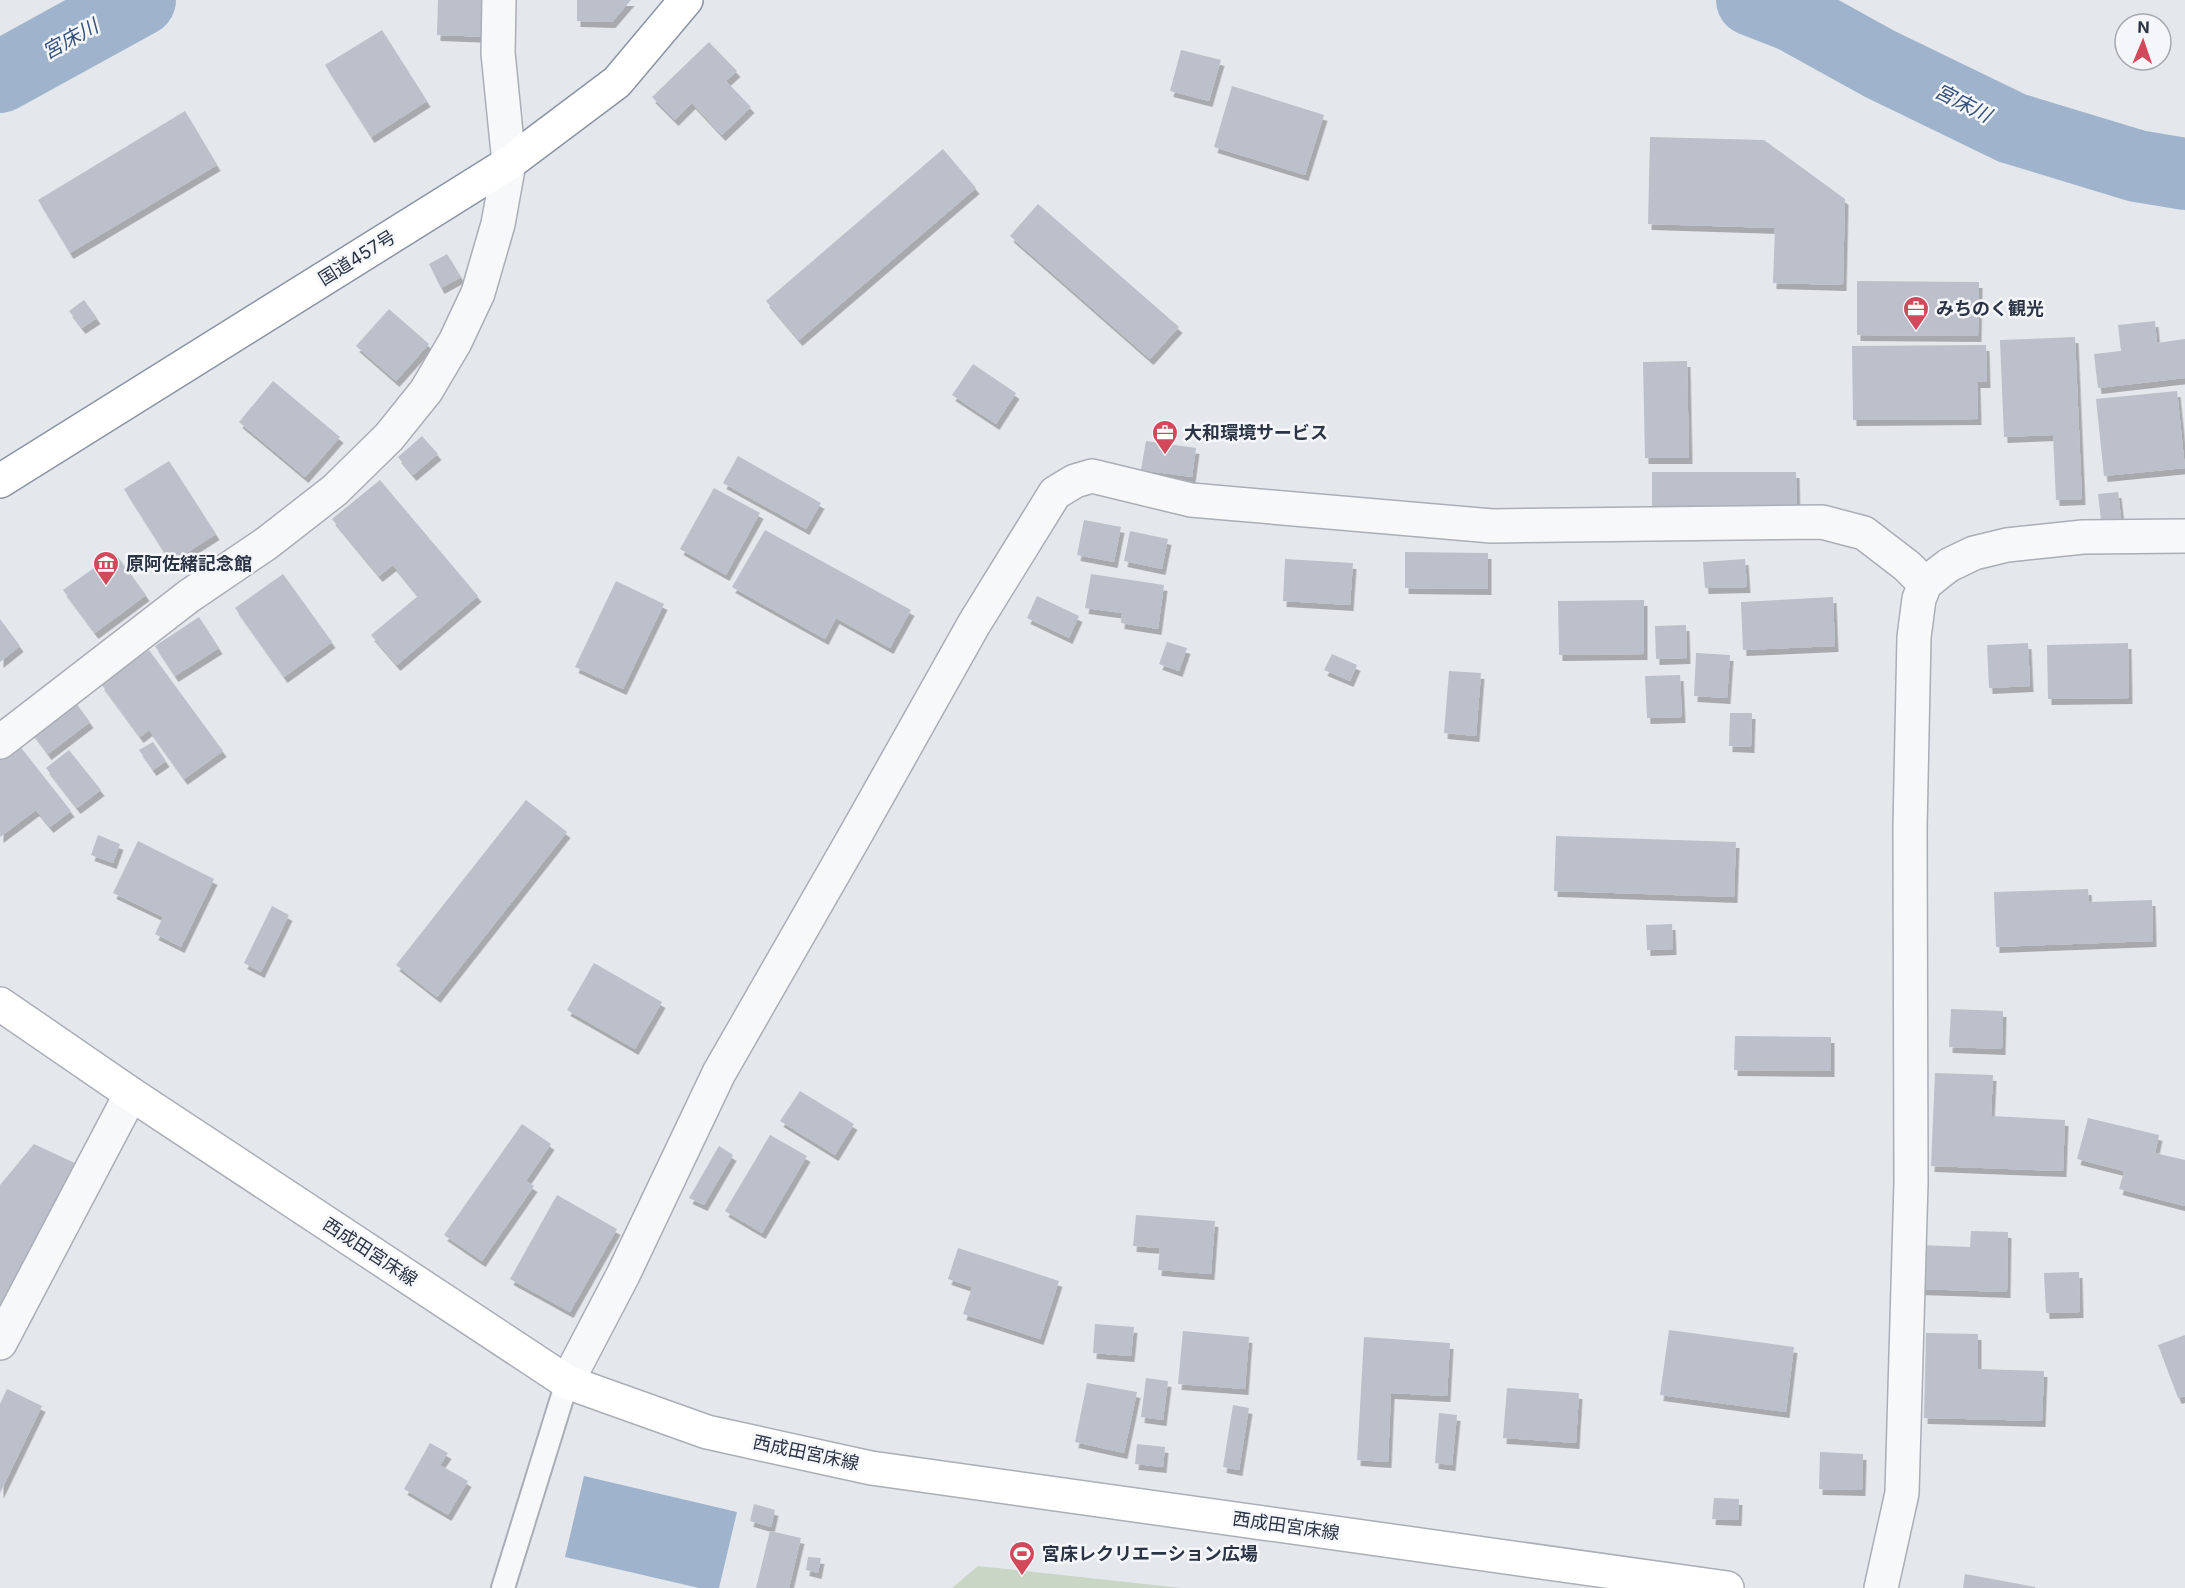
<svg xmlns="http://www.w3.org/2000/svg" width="2185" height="1588" viewBox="0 0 2185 1588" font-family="Inter,'Noto Sans JP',sans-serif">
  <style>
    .green { fill: #c9d6c5 }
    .water { fill: #9fb4cc }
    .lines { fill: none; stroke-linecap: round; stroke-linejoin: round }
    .river { stroke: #9fb4cc; stroke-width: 72 }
    .building { fill: #bbc0ca; filter: url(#shadow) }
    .service-casing { stroke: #a9aeb7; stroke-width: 26 }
    .minor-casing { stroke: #a9aeb7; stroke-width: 36 }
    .secondary-casing { stroke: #a9aeb7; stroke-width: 36 }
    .trunk-casing { stroke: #8b94a3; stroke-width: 36 }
    .service { stroke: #f7f8fa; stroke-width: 22 }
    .minor { stroke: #f7f8fa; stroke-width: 33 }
    .secondary { stroke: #fff; stroke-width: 33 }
    .trunk { stroke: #fff; stroke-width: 33 }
    .labels { text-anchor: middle; stroke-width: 5; stroke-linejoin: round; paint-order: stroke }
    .street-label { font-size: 18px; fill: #2b3445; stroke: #f4f6f9 }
    .poi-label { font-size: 18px; font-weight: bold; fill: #2b3445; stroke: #f4f6f9; text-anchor: start }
    .water-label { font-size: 20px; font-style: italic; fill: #34527a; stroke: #f4f6f9 }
  </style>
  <defs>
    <filter id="shadow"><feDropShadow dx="3.5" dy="6" stdDeviation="0" flood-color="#0004"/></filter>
  </defs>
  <rect width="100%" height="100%" fill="#e4e7ec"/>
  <polygon class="green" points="978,1566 1181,1588 952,1588"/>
  <polygon class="water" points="584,1476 737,1512 719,1588 699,1588 565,1557"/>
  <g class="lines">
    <g class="river">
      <polyline points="1752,0 1793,16 1880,64 2012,128 2137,166 2185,174"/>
      <polyline points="0,77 140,0"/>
    </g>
  </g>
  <g class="building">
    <polygon points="438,0 490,0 489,37 437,35"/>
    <polygon points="577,0 631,0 612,22 577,21"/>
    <polygon points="382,30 427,101 371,137 325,65"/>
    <polygon points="709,42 737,71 726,81 751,107 722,135 692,103 675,120 652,97"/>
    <polygon points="1181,50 1221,60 1209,101 1170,91"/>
    <polygon points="1232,86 1324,115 1305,175 1214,147"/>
    <polygon points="185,111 217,165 70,253 38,200"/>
    <polygon points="1650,137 1764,140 1845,199 1843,285 1773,283 1775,228 1648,224"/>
    <polygon points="943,149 976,188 799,340 766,301"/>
    <polygon points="1038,204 1179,327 1150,359 1010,236"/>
    <polygon points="447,254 461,277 441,288 429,264"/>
    <polygon points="1857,281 1979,282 1978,336 1857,335"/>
    <polygon points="84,300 97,318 82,328 69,311"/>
    <polygon points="389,309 429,344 396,381 356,346"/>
    <polygon points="2155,321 2157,343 2185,339 2185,378 2098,388 2094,354 2121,351 2118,325"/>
    <polygon points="2075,337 2082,499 2056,500 2053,435 2004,437 2000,340"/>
    <polygon points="1986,345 1987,382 1977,382 1978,419 1853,420 1852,346"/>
    <polygon points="1687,361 1689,458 1645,458 1643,362"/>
    <polygon points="973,364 1016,393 996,424 952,395"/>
    <polygon points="273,381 340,437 305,477 239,422"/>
    <polygon points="2177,391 2185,468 2104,476 2096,399"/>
    <polygon points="422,436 438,454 413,475 398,457"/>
    <polygon points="1146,441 1196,448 1192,477 1141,470"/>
    <polygon points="738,456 821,503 806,529 723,483"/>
    <polygon points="169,461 216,534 171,563 124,489"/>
    <polygon points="1652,472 1796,472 1797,511 1652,511"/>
    <polygon points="380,480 478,596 397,665 371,635 418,596 393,565 379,576 332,519"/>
    <polygon points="714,488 760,513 726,575 680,549"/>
    <polygon points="2118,492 2122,526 2102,528 2098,494"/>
    <polygon points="1084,520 1121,527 1114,562 1077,555"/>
    <polygon points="765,530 911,610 890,648 836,618 825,639 732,587"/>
    <polygon points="1130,531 1168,539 1162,569 1124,561"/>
    <polygon points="1405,552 1488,553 1488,589 1405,588"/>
    <polygon points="115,553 146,595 95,633 63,590"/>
    <polygon points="1285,559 1353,563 1350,605 1283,601"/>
    <polygon points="1745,559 1747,587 1705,588 1703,562"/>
    <polygon points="283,574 332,642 284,677 235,608"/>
    <polygon points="1091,574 1164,585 1158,629 1121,623 1122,613 1085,608"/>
    <polygon points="616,581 664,604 623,689 575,667"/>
    <polygon points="1037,596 1079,616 1069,638 1027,618"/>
    <polygon points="1833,597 1835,646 1743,650 1741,602"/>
    <polygon points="1644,600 1644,654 1559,655 1558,601"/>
    <polygon points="199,617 219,648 175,676 155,646"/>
    <polygon points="0,619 20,646 0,662"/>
    <polygon points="1686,625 1687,658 1656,659 1655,626"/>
    <polygon points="1167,642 1187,648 1179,671 1159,664"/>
    <polygon points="2028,643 2030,686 1989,688 1987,645"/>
    <polygon points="2128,643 2129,698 2048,699 2047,645"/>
    <polygon points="149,650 223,751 184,779 149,730 140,737 101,684"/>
    <polygon points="1696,653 1730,655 1727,698 1694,696"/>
    <polygon points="1332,654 1357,665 1350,681 1324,670"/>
    <polygon points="1449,671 1481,673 1476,736 1444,733"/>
    <polygon points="1680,675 1682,717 1647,718 1645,676"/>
    <polygon points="73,699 90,722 48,754 31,731"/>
    <polygon points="1730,713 1752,713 1751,747 1729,746"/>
    <polygon points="153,742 166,761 153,770 139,750"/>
    <polygon points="19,745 71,811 50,827 36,810 0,837 0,759"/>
    <polygon points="69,750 101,790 77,808 46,768"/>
    <polygon points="526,800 567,832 437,997 396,965"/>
    <polygon points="98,835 120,844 113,863 91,855"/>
    <polygon points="1556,836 1736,842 1734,897 1554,891"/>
    <polygon points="138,841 214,879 181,947 155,934 163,917 113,893"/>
    <polygon points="2088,889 2089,902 2152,900 2153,941 1996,947 1994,892"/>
    <polygon points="272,906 289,915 261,972 244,963"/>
    <polygon points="1672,924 1673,949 1647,950 1646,925"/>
    <polygon points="594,963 662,1002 635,1049 567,1010"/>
    <polygon points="1951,1009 2003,1011 2002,1049 1949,1047"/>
    <polygon points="1735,1036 1831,1037 1831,1071 1734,1070"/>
    <polygon points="1935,1073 1993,1075 1991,1116 2065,1120 2063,1171 1931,1166"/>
    <polygon points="800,1091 854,1124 835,1155 780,1121"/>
    <polygon points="2088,1118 2159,1135 2155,1153 2185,1160 2185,1206 2119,1189 2124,1171 2077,1159"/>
    <polygon points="522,1124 551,1144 526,1181 534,1186 482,1261 444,1235"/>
    <polygon points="770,1135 807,1156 762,1233 725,1211"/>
    <polygon points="34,1144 77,1164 0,1312 0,1185"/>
    <polygon points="719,1146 733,1155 704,1205 689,1198"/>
    <polygon points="557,1195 617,1229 570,1312 510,1279"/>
    <polygon points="1136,1215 1215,1221 1211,1274 1158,1270 1160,1248 1133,1246"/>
    <polygon points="1971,1231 2008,1232 2007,1292 1917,1289 1918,1245 1970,1247"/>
    <polygon points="958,1248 1059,1281 1040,1339 963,1314 972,1287 948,1279"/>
    <polygon points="2079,1272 2080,1312 2046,1313 2044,1273"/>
    <polygon points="1095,1324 1134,1327 1131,1356 1093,1353"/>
    <polygon points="1669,1330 1794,1347 1786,1412 1660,1395"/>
    <polygon points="1183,1331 1249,1337 1245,1389 1178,1384"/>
    <polygon points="1926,1333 1978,1334 1978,1369 2044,1371 2042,1421 1924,1418"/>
    <polygon points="2185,1335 2185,1396 2178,1398 2158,1345"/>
    <polygon points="1364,1337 1450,1343 1447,1396 1391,1393 1388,1462 1357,1460"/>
    <polygon points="1146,1378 1168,1381 1163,1420 1141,1417"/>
    <polygon points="1087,1383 1137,1392 1124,1453 1075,1442"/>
    <polygon points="1507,1388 1579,1393 1576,1443 1503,1438"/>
    <polygon points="7,1389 42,1406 0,1493 0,1404"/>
    <polygon points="1233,1405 1249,1408 1239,1470 1223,1467"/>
    <polygon points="1439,1413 1457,1415 1452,1465 1435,1463"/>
    <polygon points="430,1443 448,1453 440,1465 468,1481 448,1515 404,1489"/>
    <polygon points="1137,1444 1165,1447 1163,1467 1135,1464"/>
    <polygon points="1820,1452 1863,1454 1862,1490 1819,1489"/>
    <polygon points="1714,1498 1739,1499 1738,1520 1712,1519"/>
    <polygon points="754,1504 775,1510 771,1527 750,1521"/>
    <polygon points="770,1531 801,1538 789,1588 756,1588"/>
    <polygon points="808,1557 821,1558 818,1573 806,1570"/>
    <polygon points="1965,1574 2035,1587 2035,1588 1963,1588"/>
  </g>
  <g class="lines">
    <defs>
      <polyline id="service" points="503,1588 567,1382"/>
      <g id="minor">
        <polyline points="0,742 189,596 267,543 335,490 389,437 426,391 455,342 478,293 498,224 509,163 498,53 499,0"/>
        <polyline points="0,1343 131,1094"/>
        <polyline points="567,1382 623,1275 719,1073 856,834 974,624 1055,493 1075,481 1092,476 1191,500 1492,526 1822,522 1864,533 1907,566 1925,584"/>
        <polyline points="1881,1588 1902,1493 1911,1183 1910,828 1914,637 1919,599 1925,584 1936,575 1949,565 1974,553 2007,545 2083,537 2185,536"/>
      </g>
      <polyline id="secondary" points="0,1004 131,1094 567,1382 707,1432 871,1468 1727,1588"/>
      <polyline id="trunk" points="0,481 509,163 617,82 686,0"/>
    </defs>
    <use href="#service" class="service-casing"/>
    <use href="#minor" class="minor-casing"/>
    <use href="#secondary" class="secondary-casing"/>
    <use href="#trunk" class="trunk-casing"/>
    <use href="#service" class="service"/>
    <use href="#minor" class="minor"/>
    <use href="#secondary" class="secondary"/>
    <use href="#trunk" class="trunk"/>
  </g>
  <defs>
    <symbol id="office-pin" viewBox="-11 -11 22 30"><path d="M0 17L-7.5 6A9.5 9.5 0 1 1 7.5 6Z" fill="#d1495b" stroke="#f4f6f9"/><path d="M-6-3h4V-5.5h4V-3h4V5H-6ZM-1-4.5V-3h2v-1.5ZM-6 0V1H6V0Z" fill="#fff"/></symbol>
    <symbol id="museum-pin" viewBox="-11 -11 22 30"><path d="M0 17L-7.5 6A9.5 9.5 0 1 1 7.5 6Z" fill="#d1495b" stroke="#f4f6f9"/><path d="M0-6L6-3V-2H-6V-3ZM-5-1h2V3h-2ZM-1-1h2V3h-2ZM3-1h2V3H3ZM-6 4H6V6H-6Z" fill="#fff"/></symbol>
    <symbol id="stadium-pin" viewBox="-11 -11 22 30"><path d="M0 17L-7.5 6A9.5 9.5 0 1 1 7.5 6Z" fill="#d1495b" stroke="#f4f6f9"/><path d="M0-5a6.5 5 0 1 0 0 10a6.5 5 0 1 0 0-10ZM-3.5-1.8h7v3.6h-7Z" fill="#fff"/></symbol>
  </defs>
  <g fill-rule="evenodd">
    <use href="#office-pin" x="1901" y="294" width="30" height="40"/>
    <use href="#office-pin" x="1150" y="418" width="30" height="40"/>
    <use href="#museum-pin" x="91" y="549" width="30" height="40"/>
    <use href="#stadium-pin" x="1007" y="1539" width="30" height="40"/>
  </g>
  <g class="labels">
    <g class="street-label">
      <text transform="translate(357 258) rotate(-32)" y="6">国道457号</text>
      <text transform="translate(370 1252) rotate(33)" y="6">西成田宮床線</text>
      <text transform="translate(806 1453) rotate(12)" y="6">西成田宮床線</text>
      <text transform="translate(1286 1526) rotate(8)" y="6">西成田宮床線</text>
    </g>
    <g class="poi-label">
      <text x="1936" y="315">みちのく観光</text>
      <text x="1184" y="439">大和環境サービス</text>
      <text x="126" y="570">原阿佐緒記念館</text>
      <text x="1042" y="1560">宮床レクリエーション広場</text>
    </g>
    <g class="water-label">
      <text transform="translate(70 39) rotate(-29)" y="7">宮床川</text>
      <text transform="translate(1963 103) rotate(27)" y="7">宮床川</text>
    </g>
  </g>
  <g transform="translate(2143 42) rotate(2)"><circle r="28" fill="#f4f6f9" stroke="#a4a8b1" stroke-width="1.5"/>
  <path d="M0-4.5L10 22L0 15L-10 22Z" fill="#d1495b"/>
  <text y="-9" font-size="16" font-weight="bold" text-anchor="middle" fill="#2b3445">N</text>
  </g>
</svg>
